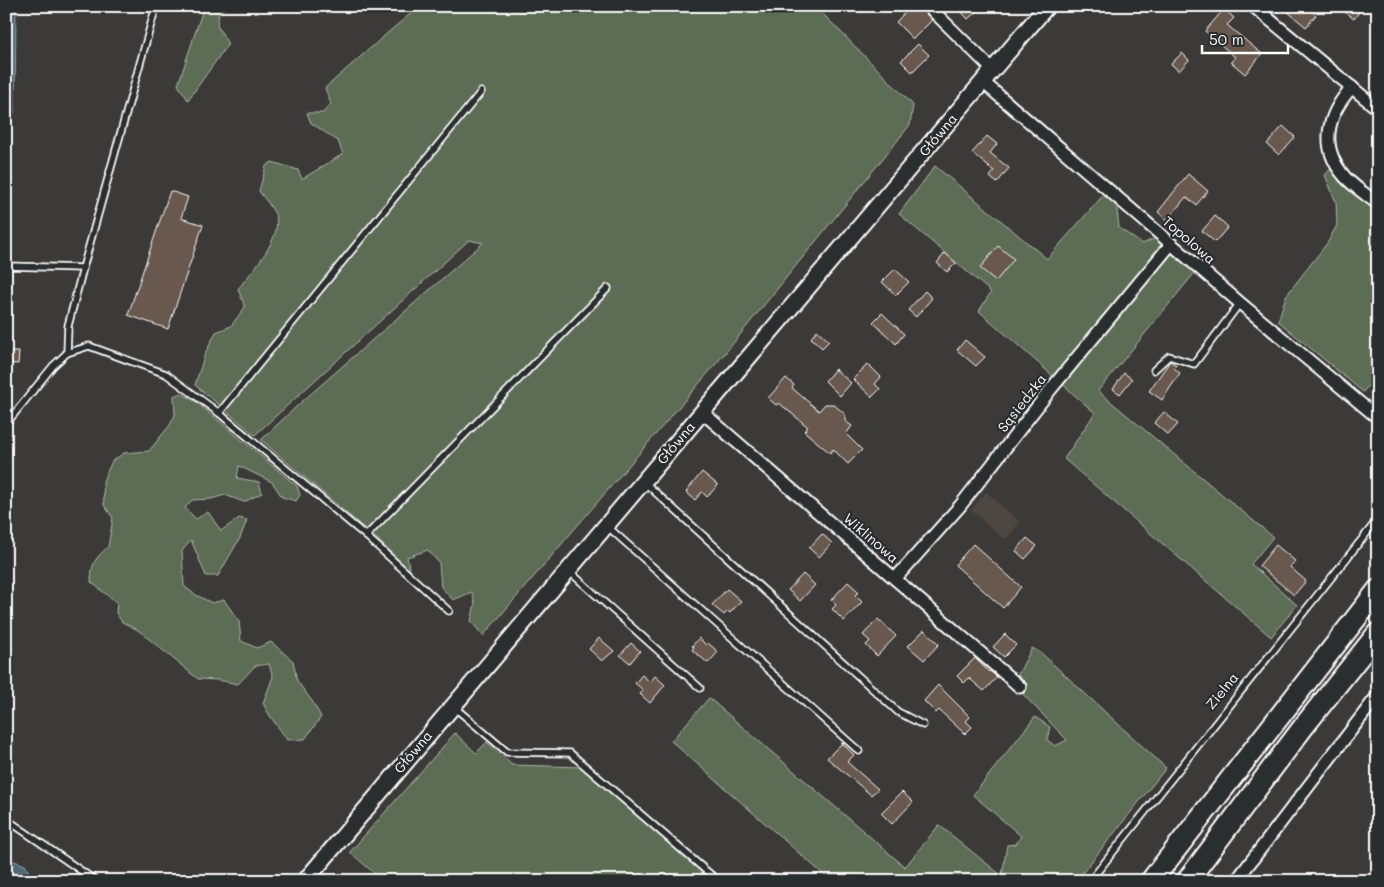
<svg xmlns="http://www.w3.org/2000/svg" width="1384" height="887" viewBox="0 0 1384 887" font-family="Mali,sans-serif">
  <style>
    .built { fill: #4d4743 }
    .green { fill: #5d6d55; stroke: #aeb6aa }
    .water { fill: #506975; stroke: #96a5ac }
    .building { fill: #67584e; stroke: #fff }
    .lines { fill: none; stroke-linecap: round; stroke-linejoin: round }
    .service-casing { stroke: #fff; stroke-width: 9 }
    .minor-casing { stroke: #fff; stroke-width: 15 }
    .secondary-casing { stroke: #fff; stroke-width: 19 }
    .motorway-casing { stroke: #fff; stroke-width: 24 }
    .service { stroke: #2a2d2e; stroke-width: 5.5 }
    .minor { stroke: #2a2d2e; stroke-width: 11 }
    .secondary { stroke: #2a2d2e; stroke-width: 15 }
    .motorway { stroke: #2a2d2e; stroke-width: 20 }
    .labels { text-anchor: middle; stroke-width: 4.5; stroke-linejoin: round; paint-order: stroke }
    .street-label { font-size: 14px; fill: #fff; stroke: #2a2d2e }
  </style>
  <rect width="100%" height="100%" fill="#3c3a38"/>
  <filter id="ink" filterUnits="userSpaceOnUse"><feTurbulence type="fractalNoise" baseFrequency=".02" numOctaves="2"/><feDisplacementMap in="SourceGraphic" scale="10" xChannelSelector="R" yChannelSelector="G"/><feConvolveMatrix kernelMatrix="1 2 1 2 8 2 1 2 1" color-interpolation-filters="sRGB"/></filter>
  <g filter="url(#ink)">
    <polygon class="built" points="986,492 1020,522 1007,538 1002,537 971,510"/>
    <g class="green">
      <polygon points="204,6 227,6 219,13 217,25 228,44 188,100 178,85"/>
      <path d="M420,6H815L913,105L910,125L726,352L483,636L471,621L475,604L472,592L453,600L441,587L439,563L428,550L407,557L410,571L378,540L261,440L297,406L483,243L469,240L255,435L195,385L205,354L216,332L231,326L245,307L238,289C251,272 285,236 275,214C271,206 264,198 259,191L266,166L272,162L298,170L302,179L343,154L338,141L311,123L307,113H323L331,104L325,88L391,30Z"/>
      <polygon points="1337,162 1378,197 1378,373 1363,392 1278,321 1286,296 1328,242 1337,225 1336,202 1325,175"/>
      <polygon points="935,166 1047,259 1106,192 1116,201 1119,228 1142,244 1158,237 1197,270 1098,391 1273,537 1251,564 1297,605 1271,637 1064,459 1095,413 979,311 991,292 899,214"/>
      <path d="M181,393L195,401L297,486L300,495L296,501L282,497L272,482L239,466L237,478L259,482L262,493L244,502L225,495L211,499L192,500L185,508L196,519L208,512L221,531L239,518L247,520L240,538L218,576H206L191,540L182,551L184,586L194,594L212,603L224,600L239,621L241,641L257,648L271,642L293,661L297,681L312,701L321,717L305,739L287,740C279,727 269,717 263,703L273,677L269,664L255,666L238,684L218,680L198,679L138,630L122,622L116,613L117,603L91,582C91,564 95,558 108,547L113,518L104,505L103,481L112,461L124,453L149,451L170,425L175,415L174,396Z"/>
      <polygon points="1032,648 1041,653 1166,768 1076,881 831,881 671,741 709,698 905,867 939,825 1002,876 1007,845 1016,844 1021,836 973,795 1035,717 1050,727 1047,740 1055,746 1067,740 1013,684"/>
      <polygon points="455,733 476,753 487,742 512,765 583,767 709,872 701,881 383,881 350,852"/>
    </g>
    <g class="water">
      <polygon points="6,6 16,6 15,109 7,138 6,150"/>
      <polygon points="14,861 25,865 34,881 6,881 6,866"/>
    </g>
    <g class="building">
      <polygon points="911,6 920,6 932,20 913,39 896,22"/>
      <polygon points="956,6 982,6 968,19"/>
      <polygon points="1281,6 1306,6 1316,15 1306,27"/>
      <polygon points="1337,6 1363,6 1354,19"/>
      <polygon points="1224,9 1234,18 1227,25 1262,54 1245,74 1231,62 1235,57 1205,31"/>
      <polygon points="918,44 929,55 912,72 901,61"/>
      <polygon points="1182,53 1189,60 1179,71 1171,64"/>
      <polygon points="1283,126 1295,137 1279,155 1267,144"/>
      <polygon points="987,136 997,144 990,153 1009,168 997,183 990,177 994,171 972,153"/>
      <polygon points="1188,174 1208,191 1196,205 1186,197 1167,220 1158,212"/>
      <polygon points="170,191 188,197 181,218 203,225 168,329 128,315"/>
      <polygon points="1215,216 1228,227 1215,242 1202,231"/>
      <polygon points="998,246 1014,259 996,281 980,268"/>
      <polygon points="945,253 956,263 947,272 937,263"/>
      <polygon points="895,269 909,282 896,295 882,282"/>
      <polygon points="925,291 932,298 916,317 908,310"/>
      <polygon points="882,313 904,334 896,344 873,322"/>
      <polygon points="817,330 829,341 822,348 811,338"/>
      <polygon points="965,340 985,357 976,366 957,350"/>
      <polygon points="6,352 19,352 18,364 6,363"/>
      <polygon points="1170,361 1176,365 1174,368 1180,373 1162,400 1149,391"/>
      <polygon points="868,364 881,377 875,384 880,389 872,397 853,379"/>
      <polygon points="835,369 851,383 840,396 825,381"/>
      <polygon points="1124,373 1132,379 1120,394 1113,389"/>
      <polygon points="786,378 794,385 792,388 819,411 825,404 833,404 845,414 845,421 852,426 846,434 862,450 848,464 833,449 830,453 804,431 808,427 779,403 776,405 768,398"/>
      <polygon points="1164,412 1178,424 1168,435 1154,423"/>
      <polygon points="702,472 718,485 707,497 702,492 695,500 686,492"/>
      <polygon points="822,534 832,543 819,557 809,548"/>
      <polygon points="1027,538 1037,546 1025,559 1016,551"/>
      <polygon points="973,544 1021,587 1003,608 955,565"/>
      <polygon points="1276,545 1295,561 1290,567 1306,581 1294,595 1259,566"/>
      <polygon points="803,574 815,585 800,601 788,590"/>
      <polygon points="848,582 859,592 855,595 862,602 844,621 832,609 836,605 831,600"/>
      <polygon points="727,589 741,601 730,613 728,611 724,615 712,605"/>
      <polygon points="878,619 896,636 877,656 866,645 870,641 863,635"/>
      <polygon points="924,630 939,644 924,660 908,646"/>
      <polygon points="1005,634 1016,645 1004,657 993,647"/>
      <polygon points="599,638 614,651 602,661 589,649"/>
      <polygon points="699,638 706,645 708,643 718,652 708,663 692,650 694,647 692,646"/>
      <polygon points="631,643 640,651 630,663 620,655"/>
      <polygon points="975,658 989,672 990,671 997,677 984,691 969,678 964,683 957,676"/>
      <polygon points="642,675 650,682 655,676 665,685 650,703 640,694 643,690 635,683"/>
      <polygon points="938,685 970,717 966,721 972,727 965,734 939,710 936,713 924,701"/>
      <polygon points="842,743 854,755 847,762 878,789 871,795 827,758"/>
      <polygon points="902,792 913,802 892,824 881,813"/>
    </g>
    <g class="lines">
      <defs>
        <g id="service">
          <polyline points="6,266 83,268"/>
          <polyline points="67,353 68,326 83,268 156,6"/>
          <polyline points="1154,370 1169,356 1194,364 1240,303"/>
          <polyline points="219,413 366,536 449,611"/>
          <polyline points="6,424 53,366 67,353 89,346 166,374 219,413 481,92"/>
          <polyline points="644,482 898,712 923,725"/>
          <polyline points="607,526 859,751"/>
          <polyline points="366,536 608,288"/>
          <polyline points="569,571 700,688"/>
          <polyline points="454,707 507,752 570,753 718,881"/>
          <polyline points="6,819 96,881"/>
          <polyline points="1090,881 1378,519"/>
        </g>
        <g id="minor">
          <polyline points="928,6 993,70"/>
          <polyline points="1253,6 1378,109"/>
          <polyline points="983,82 1240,303 1378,418"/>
          <path d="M1352,87C1328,114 1318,146 1345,177C1354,187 1367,195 1378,204"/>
          <polyline points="702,412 1020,687"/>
          <polyline points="895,579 960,506 1051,389 1171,244"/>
          <polyline points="1236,881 1378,695"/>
        </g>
        <path id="secondary" d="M305,881C551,588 800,298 1047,6"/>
        <g id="motorway">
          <polyline points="1151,881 1378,590"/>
          <polyline points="1187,881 1304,726 1378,633"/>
        </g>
      </defs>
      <use href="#service" class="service-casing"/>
      <use href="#minor" class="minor-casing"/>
      <use href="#secondary" class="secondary-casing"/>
      <use href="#motorway" class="motorway-casing"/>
      <use href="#service" class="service"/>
      <use href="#minor" class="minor"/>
      <use href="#secondary" class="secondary"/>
      <use href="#motorway" class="motorway"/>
    </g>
  </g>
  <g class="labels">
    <g class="street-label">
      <text transform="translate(938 135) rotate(-50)" y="5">Główna</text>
      <text transform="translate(1189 240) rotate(41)" y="5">Topolowa</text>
      <text transform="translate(1022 403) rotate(-52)" y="5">Sąsiedzka</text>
      <text transform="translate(676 443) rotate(-50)" y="5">Główna</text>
      <text transform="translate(871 538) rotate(41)" y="5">Wiklinowa</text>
      <text transform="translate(1222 691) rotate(-51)" y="5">Zielna</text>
      <text transform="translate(413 752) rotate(-50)" y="5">Główna</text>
    </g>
  </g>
  <rect width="1384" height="887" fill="none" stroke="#2a2d2e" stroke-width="25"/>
  <rect x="12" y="12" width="1359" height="862" fill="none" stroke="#fff" stroke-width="2" filter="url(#ink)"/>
  <path d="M1202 45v8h86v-8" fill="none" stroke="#ffffff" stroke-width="2.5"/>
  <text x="1209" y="45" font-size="15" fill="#ffffff" stroke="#2a2d2e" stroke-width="4" paint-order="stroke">50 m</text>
</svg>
